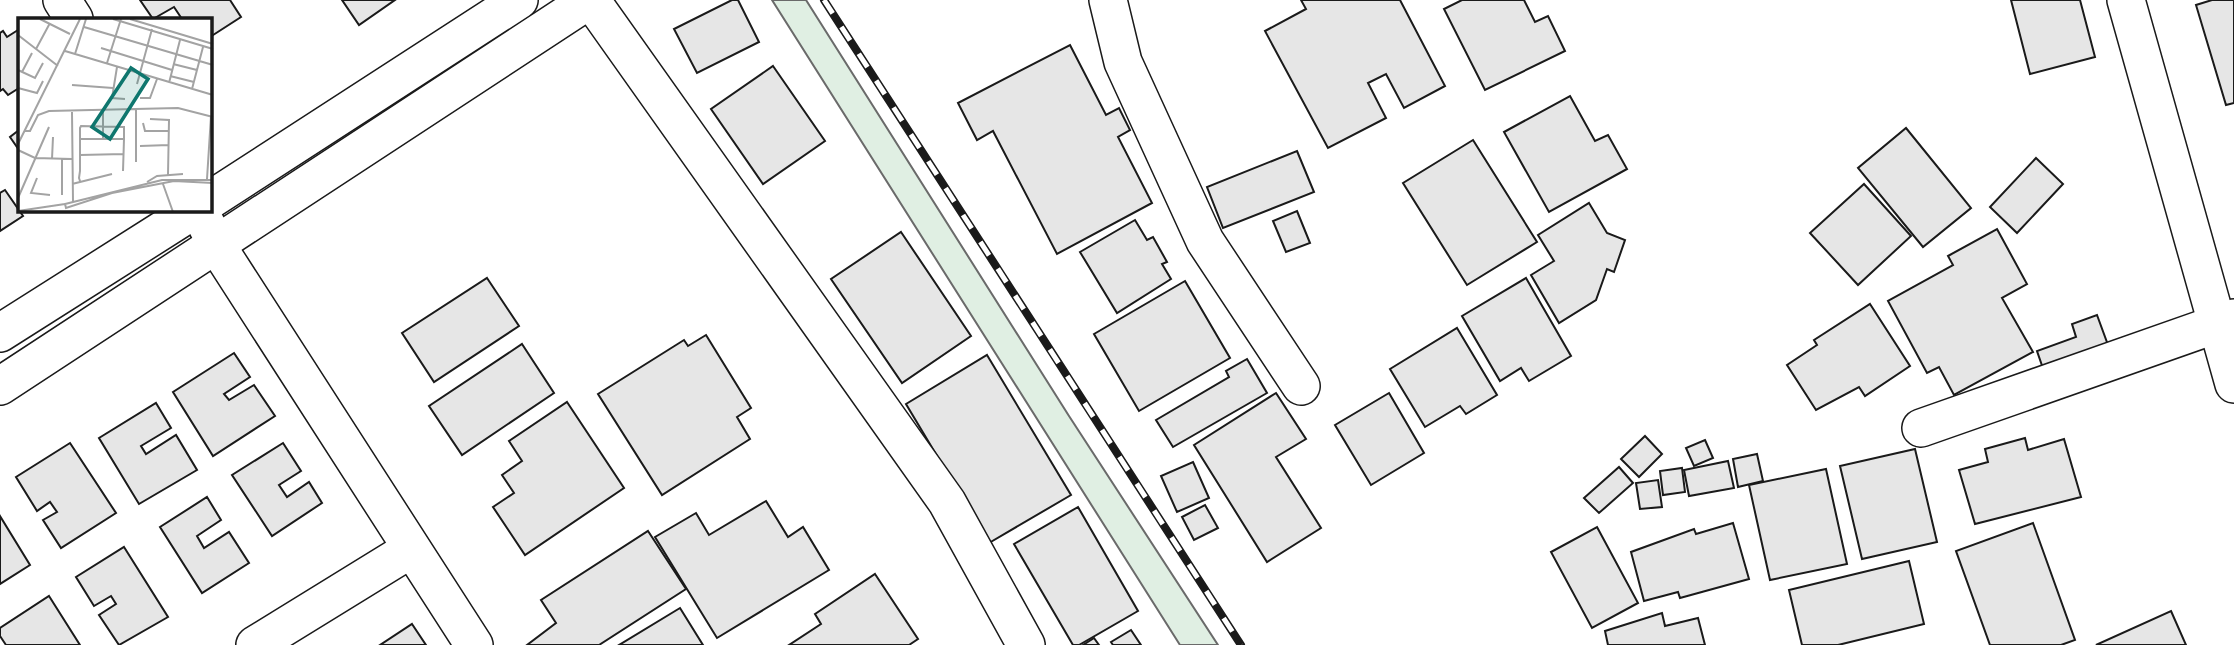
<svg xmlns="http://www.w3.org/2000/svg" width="2234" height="645" viewBox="0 0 2234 645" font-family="Lato,sans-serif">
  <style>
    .green { fill: #e0efe3; stroke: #6a6a6a; stroke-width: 2 }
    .building { fill: #e6e6e6; stroke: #1a1a1a; stroke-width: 2 }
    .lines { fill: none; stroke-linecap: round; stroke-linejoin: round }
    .street-casing { stroke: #1a1a1a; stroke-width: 40 }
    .street { stroke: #fff; stroke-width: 37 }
    .rail-casing { stroke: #1a1a1a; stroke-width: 8 }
    .rail { stroke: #fff; stroke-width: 5; stroke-dasharray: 16; stroke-linecap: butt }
    .inset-road { fill: none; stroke: #a3a3a3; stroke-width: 2 }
    .view { fill: #0f766e; fill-opacity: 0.15; stroke: #0f766e; stroke-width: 3.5 }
    .inset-edge { fill: none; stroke: #1a1a1a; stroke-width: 3.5 }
  </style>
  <rect width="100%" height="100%" fill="#fff"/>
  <polygon class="green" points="772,0 806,0 1069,416 1218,645 1180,645"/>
  <g class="building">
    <polygon points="140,0 230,0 241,17 210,37 210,19 182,19 174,7 153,19"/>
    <polygon points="342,0 395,0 359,25"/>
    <polygon points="732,0 738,0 759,42 697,73 674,29"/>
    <polygon points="1301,0 1400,0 1445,86 1404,108 1386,74 1368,83 1386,118 1328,148 1265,31 1306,9"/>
    <polygon points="1462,0 1524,0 1535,22 1548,16 1565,51 1485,90 1444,9"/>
    <polygon points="2011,0 2080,0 2095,57 2030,74"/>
    <polygon points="2212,0 2234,0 2234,103 2226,105 2196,5"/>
    <polygon points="18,30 19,88 8,95 3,89 0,91 0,33 3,31 7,37"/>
    <polygon points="1070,45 1106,115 1119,108 1130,130 1118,137 1152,203 1057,254 993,131 977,140 958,103"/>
    <polygon points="773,66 825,141 763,184 711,109"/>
    <polygon points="1570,96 1595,141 1608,135 1627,169 1549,212 1504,132"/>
    <polygon points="1906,128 1971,208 1923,247 1858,168"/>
    <polygon points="19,130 19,150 10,137"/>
    <polygon points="1473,140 1537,242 1467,285 1403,183"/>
    <polygon points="1297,151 1314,192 1223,228 1207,187"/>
    <polygon points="2036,158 2063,184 2017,233 1990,207"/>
    <polygon points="1864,184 1911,236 1858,285 1810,233"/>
    <polygon points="5,190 23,216 0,231 0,193"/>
    <polygon points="1589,203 1607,233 1625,240 1614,272 1607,269 1596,300 1559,323 1531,275 1554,261 1538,235"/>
    <polygon points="1297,211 1310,243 1286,252 1273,221"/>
    <polygon points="1135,220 1147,240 1153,237 1167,262 1162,264 1171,279 1117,313 1080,252"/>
    <polygon points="1997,229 2027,284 2002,298 2033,352 1954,395 1939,367 1927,373 1888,301 1953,265 1948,256"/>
    <polygon points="901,232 971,336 902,383 831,279"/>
    <polygon points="487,278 519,326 434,382 402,333"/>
    <polygon points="1526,278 1571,356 1529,381 1521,368 1500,381 1462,316"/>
    <polygon points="1185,281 1230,358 1139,411 1094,334"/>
    <polygon points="1870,304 1910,366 1865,396 1859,387 1816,410 1787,365 1817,345 1814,340"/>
    <polygon points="2097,315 2112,356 2047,380 2037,351 2076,337 2072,324"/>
    <polygon points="1457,328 1497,395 1466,414 1460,406 1425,427 1390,369"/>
    <polygon points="706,335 751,408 737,417 750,439 662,495 598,394 684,340 688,346"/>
    <polygon points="522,344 554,393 462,455 429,406"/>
    <polygon points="234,353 250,377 224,394 229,400 254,385 275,416 213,456 173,392"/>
    <polygon points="987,355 1071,495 989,543 906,404"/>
    <polygon points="1247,359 1267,393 1173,447 1156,420 1229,377 1226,371"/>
    <polygon points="1276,393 1306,439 1276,457 1321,528 1267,562 1194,445"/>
    <polygon points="1389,393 1424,453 1371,485 1335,425"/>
    <polygon points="567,402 624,488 525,555 493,507 514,493 502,475 522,461 509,441"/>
    <polygon points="156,403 171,428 141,446 146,454 176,435 197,470 139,504 99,438"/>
    <polygon points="1645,436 1662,454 1639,477 1621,459"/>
    <polygon points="2025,438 2028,450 2064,439 2081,497 1975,524 1959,470 1988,462 1985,449"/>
    <polygon points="1705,440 1713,458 1694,466 1686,448"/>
    <polygon points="70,443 116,513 61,548 43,520 57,512 50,502 37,511 16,477"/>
    <polygon points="283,443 301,471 279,485 287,497 309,482 322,503 272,536 232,475"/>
    <polygon points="1915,449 1937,542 1862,559 1840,466"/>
    <polygon points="1757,454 1763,481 1738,487 1733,459"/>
    <polygon points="1728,461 1734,488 1689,496 1684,470"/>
    <polygon points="1193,462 1209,498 1177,512 1161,476"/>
    <polygon points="1619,467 1633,483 1599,513 1584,498"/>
    <polygon points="1682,468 1685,492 1663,495 1660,471"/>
    <polygon points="1826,469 1847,564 1770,580 1749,485"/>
    <polygon points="1658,480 1662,507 1640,509 1636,483"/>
    <polygon points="207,497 221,520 197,536 204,548 229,532 249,563 202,593 160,527"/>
    <polygon points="766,501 788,537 803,527 829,570 717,638 655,537 696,513 709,535"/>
    <polygon points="1205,505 1218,528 1194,540 1182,517"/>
    <polygon points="1078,507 1138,611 1079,645 1073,645 1014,544"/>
    <polygon points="0,516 30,565 0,584"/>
    <polygon points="1733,523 1749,579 1680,598 1678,592 1644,601 1631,552 1694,529 1696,534"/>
    <polygon points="2033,523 2075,640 2061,645 1990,645 1956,551"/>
    <polygon points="1597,527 1638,603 1592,628 1551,552"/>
    <polygon points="648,531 686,589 599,645 527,645 556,623 541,600"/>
    <polygon points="124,547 168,617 119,645 99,615 116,604 111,596 94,606 76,577"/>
    <polygon points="1909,561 1924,624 1838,645 1802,645 1789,590"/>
    <polygon points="875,574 918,639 909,645 789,645 821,624 815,614"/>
    <polygon points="49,596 80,645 6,645 0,636 0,628"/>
    <polygon points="680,608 703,645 619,645"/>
    <polygon points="2171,611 2186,645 2096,645"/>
    <polygon points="1662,613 1665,626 1698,618 1705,645 1608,645 1605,631"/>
    <polygon points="412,624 426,645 380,645"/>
    <polygon points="1131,630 1141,645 1113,645 1111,642"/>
    <polygon points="1094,638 1099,645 1083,645"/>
  </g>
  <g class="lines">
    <defs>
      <g id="street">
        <polyline points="62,0 74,19"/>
        <polyline points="591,0 947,502 1026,645"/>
        <polyline points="1108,0 1123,62 1205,241 1301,386"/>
        <polyline points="2126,0 2234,384"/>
        <polyline points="210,200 519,0"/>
        <polyline points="199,210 217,246 474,645"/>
        <polyline points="0,333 194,210"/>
        <polyline points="0,386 589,0"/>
        <polyline points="1921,428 2234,318"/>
        <polyline points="255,645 411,549"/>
      </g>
    </defs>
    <use href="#street" class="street-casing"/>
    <use href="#street" class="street"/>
    <defs>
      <polyline id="rail" points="824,0 1241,645"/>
    </defs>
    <use href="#rail" class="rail-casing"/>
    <use href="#rail" class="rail"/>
  </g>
  <g transform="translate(18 18)">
    <rect width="194" height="194" fill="#fff"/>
    <path class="inset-road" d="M22,1L52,16M95,1L195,31M112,1L195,26M66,9L195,47M0,17L40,48M83,30L154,52M18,31L32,5M47,33L195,77M57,36L68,1M89,45L103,1M155,46L179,52M99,49L94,80L107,81M0,52L17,60L25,45M4,54L14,35M152,58L176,64M151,65L162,22M119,66L134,11M54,67L95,70M0,70L19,75L25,63M174,71L185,29M122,80H132L139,61M54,94L55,184M85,94V121M132,101L151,102L150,157M125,105L127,113H151M7,113H12L20,97L31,93L160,90L195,99M0,126L62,1M122,128L151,127M0,132L17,140L54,141M62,137L106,136M34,141L35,119M44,141V177M118,144V92M105,153L106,121M19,160L13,175L32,177M189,161L193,98M195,162H144L47,186L48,190L94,175L156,163L195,165M62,163L61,160L62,153V110L63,108L106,109V121H62M129,164L139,158L165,156M54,166L94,156M145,166L155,194M0,180L31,109M0,193L47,186"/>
    <path class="view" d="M113,50L130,61L92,121L74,109Z"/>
    <rect width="194" height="194" class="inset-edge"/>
  </g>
</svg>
